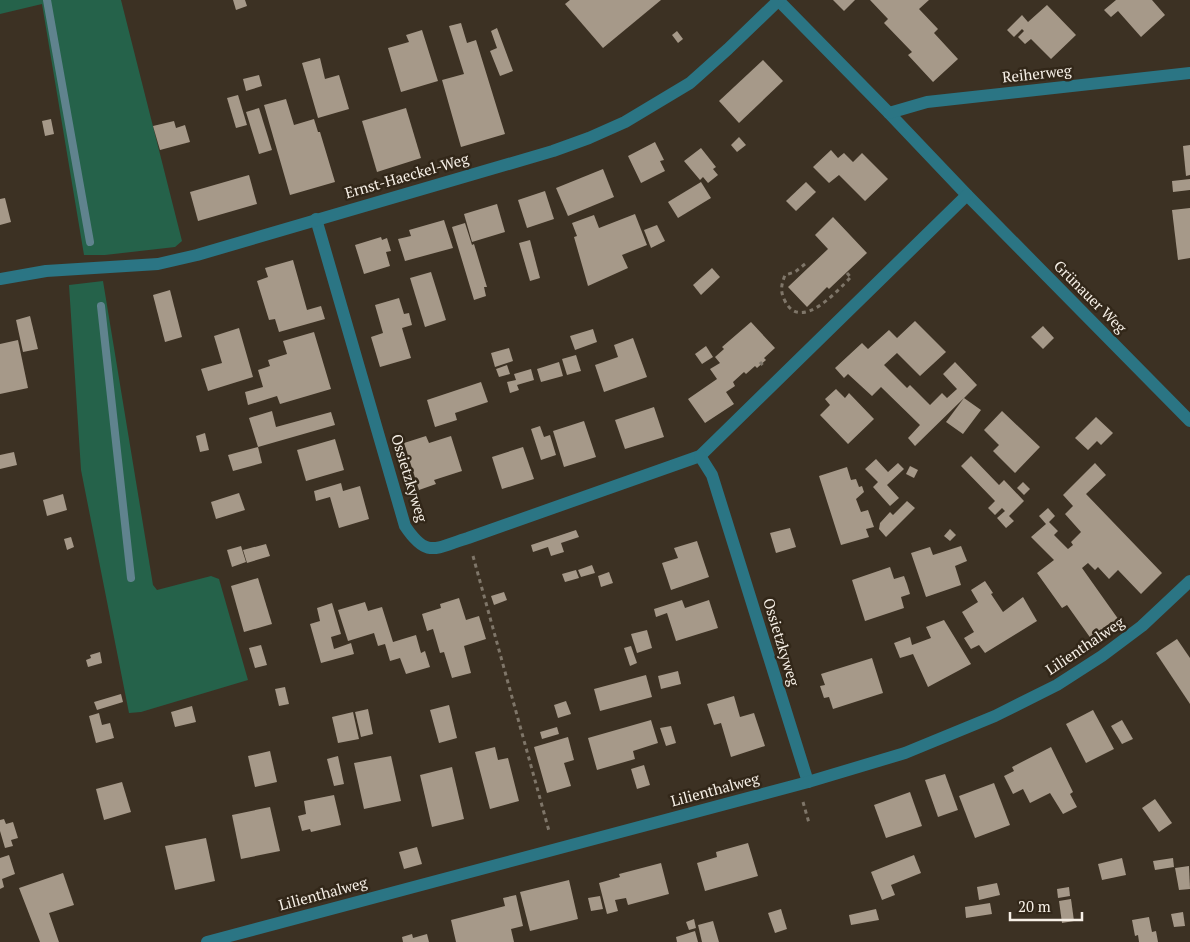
<svg xmlns="http://www.w3.org/2000/svg" width="1190" height="942" viewBox="0 0 1190 942" font-family="'PT Serif',serif">
  <style>
    .green { fill: #25624a }
    .lines { fill: none; stroke-linecap: round; stroke-linejoin: round }
    .stream { stroke: #60838e; stroke-width: 8 }
    .building { fill: #a69989 }
    .path { stroke: #7f7669; stroke-width: 3; stroke-dasharray: 4 4; stroke-linecap: butt }
    .minor { stroke: #2b7584; stroke-width: 12 }
    .labels { text-anchor: middle; stroke-width: 5; stroke-linejoin: round; paint-order: stroke }
    .street-label { font-size: 15px; fill: #f7f0e7; stroke: #322719 }
  </style>
  <rect width="100%" height="100%" fill="#3c3123"/>
  <g class="green">
    <polygon points="0,0 121,0 182,241 175,247 105,255 84,255 42,4 0,14"/>
    <polygon points="103,281 153,585 157,590 211,576 219,579 248,680 141,712 129,713 81,470 69,285"/>
  </g>
  <g class="lines">
    <g class="stream">
      <polyline points="47,0 90,242"/>
      <polyline points="101,306 131,578"/>
    </g>
  </g>
  <g class="building">
    <polygon points="233,0 245,0 247,6 236,10"/>
    <polygon points="570,0 661,0 603,48 565,4"/>
    <polygon points="833,0 855,0 844,11"/>
    <polygon points="870,0 929,0 919,9 938,29 934,33 958,59 933,82 908,55 912,52 884,23 888,19"/>
    <polygon points="1116,0 1152,0 1165,15 1141,37 1118,11 1111,17 1104,10"/>
    <polygon points="1047,5 1076,35 1051,59 1031,39 1025,44 1018,37 1024,31 1022,29 1014,37 1007,30 1022,15 1028,22"/>
    <polygon points="461,23 467,43 476,40 505,134 461,147 442,80 464,74 449,26"/>
    <polygon points="497,28 513,71 500,76 490,51 497,48 491,31"/>
    <polygon points="422,30 438,81 401,92 388,48 409,42 406,35"/>
    <polygon points="677,31 683,39 678,43 672,35"/>
    <polygon points="320,58 325,79 339,75 349,109 318,118 302,63"/>
    <polygon points="763,60 783,81 739,123 719,101"/>
    <polygon points="259,75 262,86 246,91 243,79"/>
    <polygon points="238,95 247,125 236,128 227,98"/>
    <polygon points="286,99 294,125 314,119 318,132 320,132 335,182 290,195 264,105"/>
    <polygon points="259,108 272,150 259,154 246,112"/>
    <polygon points="406,108 421,158 377,172 362,121"/>
    <polygon points="51,119 54,134 45,136 42,121"/>
    <polygon points="174,121 176,128 185,125 190,142 160,150 153,126"/>
    <polygon points="739,137 746,145 737,152 731,145"/>
    <polygon points="655,142 664,160 660,161 665,171 641,183 628,156"/>
    <polygon points="1190,145 1190,175 1186,176 1183,146"/>
    <polygon points="701,148 716,167 713,169 718,175 708,183 703,177 700,180 684,161"/>
    <polygon points="831,150 838,158 844,153 853,162 862,153 888,179 865,201 839,175 829,183 813,167"/>
    <polygon points="603,169 614,197 568,216 556,188"/>
    <polygon points="249,175 257,204 198,221 190,192"/>
    <polygon points="1190,179 1190,190 1173,192 1172,181"/>
    <polygon points="701,182 711,198 678,218 668,202"/>
    <polygon points="806,182 816,192 796,211 786,201"/>
    <polygon points="545,191 554,219 527,228 518,200"/>
    <polygon points="5,198 11,222 0,225 0,199"/>
    <polygon points="497,204 505,232 472,242 464,214"/>
    <polygon points="1190,208 1190,258 1178,260 1172,210"/>
    <polygon points="635,214 647,245 622,255 628,268 588,286 574,237 577,236 572,223 594,215 599,228"/>
    <polygon points="833,217 867,253 829,289 827,287 807,307 788,287 828,249 815,235"/>
    <polygon points="444,220 453,248 405,261 398,239 411,236 409,230"/>
    <polygon points="465,223 472,245 474,244 487,287 484,287 486,296 474,300 452,227"/>
    <polygon points="657,225 665,241 651,248 644,230"/>
    <polygon points="381,237 382,240 387,238 391,251 386,252 390,266 364,274 355,245"/>
    <polygon points="530,240 540,278 530,281 519,243"/>
    <polygon points="293,260 307,310 321,306 325,319 279,332 275,319 269,320 257,281 268,277 265,268"/>
    <polygon points="712,268 720,277 701,295 693,285"/>
    <polygon points="431,272 446,320 425,327 410,278"/>
    <polygon points="170,290 182,337 165,342 153,295"/>
    <polygon points="399,298 404,314 409,313 412,325 402,328 411,358 380,367 371,337 383,333 375,305"/>
    <polygon points="30,316 38,349 23,352 16,320"/>
    <polygon points="915,321 946,352 920,376 897,353 884,365 907,388 910,385 930,405 942,393 947,398 957,389 943,374 955,362 977,385 964,398 981,410 963,434 946,422 964,398 915,446 908,438 920,425 881,387 872,396 848,374 844,378 835,368 862,343 868,349 889,330 897,338"/>
    <polygon points="751,322 775,348 764,358 766,360 757,368 755,366 746,374 744,372 733,382 735,386 726,392 734,404 705,423 688,399 717,379 710,369 720,363 715,357 724,349 722,347"/>
    <polygon points="1043,326 1054,338 1043,349 1031,337"/>
    <polygon points="239,328 253,377 208,391 201,369 222,363 214,336"/>
    <polygon points="593,329 597,342 575,350 570,336"/>
    <polygon points="314,332 331,389 280,404 277,396 248,405 245,392 263,387 258,370 270,366 268,360 287,354 283,341"/>
    <polygon points="633,338 647,377 604,392 595,365 618,357 614,345"/>
    <polygon points="18,340 28,388 0,394 0,344"/>
    <polygon points="706,346 713,357 702,364 695,354"/>
    <polygon points="509,348 513,361 495,367 491,353"/>
    <polygon points="576,355 581,371 567,375 562,359"/>
    <polygon points="559,362 563,376 541,382 537,369"/>
    <polygon points="507,365 510,374 499,377 496,369"/>
    <polygon points="531,369 534,380 517,385 519,390 510,393 507,382 516,380 514,374"/>
    <polygon points="481,382 488,402 455,413 457,420 435,427 427,400"/>
    <polygon points="836,389 845,398 849,393 874,419 848,444 820,415 830,405 825,399"/>
    <polygon points="654,407 664,437 625,449 615,420"/>
    <polygon points="272,411 276,427 331,412 335,425 258,447 249,418"/>
    <polygon points="1002,411 1040,447 1015,473 993,451 999,445 984,430"/>
    <polygon points="1096,417 1113,433 1101,445 1097,441 1088,450 1075,438"/>
    <polygon points="584,421 596,457 564,467 553,431"/>
    <polygon points="540,426 544,437 550,435 556,455 541,460 531,429"/>
    <polygon points="205,433 209,450 200,452 196,436"/>
    <polygon points="426,436 429,443 451,436 462,471 434,480 436,484 419,490 404,443"/>
    <polygon points="335,439 344,470 306,481 297,450"/>
    <polygon points="258,447 262,463 233,471 228,455"/>
    <polygon points="523,447 534,479 502,489 492,457"/>
    <polygon points="14,452 17,465 0,469 0,455"/>
    <polygon points="971,456 999,485 1004,480 1024,501 1009,516 1014,521 1006,528 997,518 1005,511 1002,508 995,515 988,508 995,501 961,466"/>
    <polygon points="876,459 888,472 898,463 904,469 887,485 899,498 890,506 873,487 878,482 865,469"/>
    <polygon points="1095,463 1106,475 1086,494 1162,573 1141,594 1118,570 1109,579 1098,567 1095,570 1088,563 1082,568 1121,623 1094,643 1067,605 1062,608 1037,573 1054,560 1031,537 1046,524 1039,516 1048,508 1055,516 1049,522 1058,531 1054,535 1068,549 1073,545 1071,542 1081,532 1065,514 1073,506 1063,495"/>
    <polygon points="910,466 918,470 914,478 906,474"/>
    <polygon points="847,467 851,480 856,479 859,487 862,486 864,492 856,499 861,512 868,510 874,527 866,529 869,537 841,545 819,476"/>
    <polygon points="1023,482 1030,489 1024,495 1017,488"/>
    <polygon points="341,483 343,491 360,486 369,519 339,528 330,497 316,501 314,491"/>
    <polygon points="239,493 245,510 216,519 211,502"/>
    <polygon points="63,494 67,510 47,516 43,500"/>
    <polygon points="907,501 915,508 886,537 879,529 880,523 890,512 893,515"/>
    <polygon points="790,528 796,547 776,553 770,533"/>
    <polygon points="950,529 956,535 950,541 944,536"/>
    <polygon points="576,530 579,537 561,543 564,552 551,556 548,547 533,552 531,545"/>
    <polygon points="71,537 74,547 67,550 64,539"/>
    <polygon points="697,541 709,577 671,590 662,563 678,558 674,548"/>
    <polygon points="266,544 270,556 247,563 243,550"/>
    <polygon points="241,546 246,562 232,567 227,550"/>
    <polygon points="961,546 967,561 955,566 961,585 926,597 911,553 930,547 933,555"/>
    <polygon points="592,565 595,573 581,577 578,570"/>
    <polygon points="890,567 894,579 904,576 907,584 910,594 901,597 904,608 865,621 852,580"/>
    <polygon points="576,570 579,578 565,582 562,574"/>
    <polygon points="609,572 613,583 601,587 598,576"/>
    <polygon points="258,578 272,624 244,632 231,586"/>
    <polygon points="985,581 993,593 991,594 1003,612 1023,597 1037,621 985,653 979,645 971,649 964,638 974,632 962,612 978,602 971,590"/>
    <polygon points="504,592 507,600 494,605 491,596"/>
    <polygon points="459,598 466,620 479,616 486,639 464,646 471,673 452,678 444,652 440,653 433,629 427,631 422,614 441,608 440,604"/>
    <polygon points="682,600 685,608 709,600 718,628 676,641 667,613 656,617 654,609"/>
    <polygon points="365,602 368,611 382,607 393,642 416,635 421,653 425,651 430,667 406,674 400,658 390,661 385,644 378,646 374,633 348,641 338,610"/>
    <polygon points="332,603 341,634 331,637 334,649 351,643 354,654 321,663 310,624 320,621 317,608"/>
    <polygon points="944,620 971,664 928,687 913,654 900,658 894,643 910,637 912,645 931,638 926,627"/>
    <polygon points="647,630 652,648 637,653 631,634"/>
    <polygon points="1177,639 1190,658 1190,704 1156,653"/>
    <polygon points="261,645 267,665 255,668 249,648"/>
    <polygon points="631,646 637,663 630,666 624,648"/>
    <polygon points="100,652 102,663 88,667 86,660 91,658 90,655"/>
    <polygon points="872,658 883,693 833,709 829,697 824,698 820,686 825,685 821,674"/>
    <polygon points="678,671 681,684 661,689 658,676"/>
    <polygon points="646,675 652,697 600,711 594,689"/>
    <polygon points="285,687 289,704 279,706 275,689"/>
    <polygon points="121,694 123,702 97,710 94,702"/>
    <polygon points="734,696 740,717 754,713 765,746 731,757 721,723 714,725 707,704"/>
    <polygon points="566,701 571,714 558,718 554,705"/>
    <polygon points="449,705 457,738 439,743 430,710"/>
    <polygon points="192,706 196,722 175,727 171,712"/>
    <polygon points="368,709 373,734 361,737 355,712"/>
    <polygon points="1093,710 1114,749 1086,763 1066,724"/>
    <polygon points="353,712 359,739 338,743 332,717"/>
    <polygon points="99,713 102,725 110,723 114,738 96,743 89,716"/>
    <polygon points="651,720 658,743 633,751 635,759 597,770 588,738"/>
    <polygon points="1122,720 1133,739 1122,744 1111,726"/>
    <polygon points="671,726 676,743 666,746 660,728"/>
    <polygon points="557,727 559,734 542,739 540,732"/>
    <polygon points="568,737 574,760 564,763 571,786 547,793 534,747"/>
    <polygon points="495,747 498,760 508,758 519,801 490,809 475,752"/>
    <polygon points="1051,747 1073,792 1070,794 1077,807 1063,814 1050,793 1030,803 1023,789 1013,794 1004,776 1014,771 1012,767"/>
    <polygon points="270,751 277,782 255,787 248,756"/>
    <polygon points="338,756 344,784 334,786 327,759"/>
    <polygon points="391,756 401,801 364,809 354,763"/>
    <polygon points="644,765 650,785 637,789 631,769"/>
    <polygon points="452,767 464,819 432,827 420,775"/>
    <polygon points="945,774 958,810 938,817 925,780"/>
    <polygon points="122,782 131,812 104,820 96,789"/>
    <polygon points="994,783 1010,825 975,838 959,796"/>
    <polygon points="910,792 922,826 886,838 874,805"/>
    <polygon points="334,795 341,825 311,832 310,829 302,831 298,816 306,814 304,801"/>
    <polygon points="1155,799 1172,823 1159,832 1142,808"/>
    <polygon points="270,807 280,851 241,859 232,815"/>
    <polygon points="4,819 6,824 13,822 18,838 11,840 13,846 5,848 0,831 0,820"/>
    <polygon points="206,838 215,881 175,890 165,846"/>
    <polygon points="748,843 758,876 705,891 697,863 717,857 716,852"/>
    <polygon points="417,847 422,864 404,869 399,852"/>
    <polygon points="9,855 15,874 2,879 4,887 0,889 0,858"/>
    <polygon points="914,855 921,873 891,885 895,895 882,900 871,872"/>
    <polygon points="1122,858 1126,875 1102,880 1098,864"/>
    <polygon points="1173,858 1174,867 1155,870 1153,861"/>
    <polygon points="661,863 669,894 628,905 626,898 615,900 618,911 607,914 599,883 620,877 619,874"/>
    <polygon points="1189,866 1190,889 1179,890 1175,868"/>
    <polygon points="63,873 74,905 49,913 59,942 40,942 19,888"/>
    <polygon points="569,880 578,919 530,931 520,892"/>
    <polygon points="997,883 1000,895 979,900 977,887"/>
    <polygon points="1069,887 1070,896 1058,898 1057,889"/>
    <polygon points="516,895 523,926 511,929 514,942 456,942 451,920 505,906 503,898"/>
    <polygon points="600,896 603,909 591,911 588,898"/>
    <polygon points="1071,899 1074,921 1062,923 1059,901"/>
    <polygon points="990,903 992,914 966,918 965,907"/>
    <polygon points="781,909 787,929 775,933 768,913"/>
    <polygon points="876,909 879,920 851,925 849,915"/>
    <polygon points="1183,912 1185,926 1174,927 1171,914"/>
    <polygon points="1149,917 1152,932 1156,931 1158,942 1139,942 1138,935 1135,936 1132,920"/>
    <polygon points="694,919 696,928 689,930 686,922"/>
    <polygon points="713,921 719,942 702,942 698,925"/>
    <polygon points="695,931 698,942 677,942 676,937"/>
    <polygon points="412,934 413,938 427,934 429,942 403,942 402,937"/>
  </g>
  <g class="lines">
    <g class="path">
      <path d="M805,264L795,272L785,275C781,286 780,291 785,301C801,333 838,290 851,277"/>
      <polyline points="847,273 852,279"/>
      <polyline points="760,362 765,368"/>
      <polyline points="473,556 549,831"/>
      <polyline points="803,802 809,823"/>
    </g>
    <g class="minor">
      <polyline points="778,0 889,113 967,195 1190,421"/>
      <polyline points="889,113 927,102 1190,73"/>
      <path d="M316,219L405,526C427,559 435,548 468,538L700,456L967,195"/>
      <polyline points="0,279 46,271 158,264 197,255 553,151 589,138 625,122 690,83 728,49 779,0"/>
      <polyline points="700,456 712,475 808,782"/>
      <polyline points="207,942 808,782 905,753 995,716 1057,685 1102,656 1142,626 1190,581"/>
    </g>
  </g>
  <g class="labels">
    <g class="street-label">
      <text transform="translate(1037 74) rotate(-6)" y="5">Reiherweg</text>
      <text transform="translate(407 176) rotate(-16)" y="5">Ernst-Haeckel-Weg</text>
      <text transform="translate(1090 297) rotate(45)" y="5">Grünauer Weg</text>
      <text transform="translate(409 478) rotate(73)" y="5">Ossietzkyweg</text>
      <text transform="translate(781 642) rotate(73)" y="5">Ossietzkyweg</text>
      <text transform="translate(1085 646) rotate(-34)" y="5">Lilienthalweg</text>
      <text transform="translate(715 790) rotate(-15)" y="5">Lilienthalweg</text>
      <text transform="translate(323 894) rotate(-15)" y="5">Lilienthalweg</text>
    </g>
  </g>
  <path d="M1010 912v8h72v-8" fill="none" stroke="#f7f0e7" stroke-width="2.5"/>
  <text x="1018" y="912" font-size="15" fill="#f7f0e7" stroke="#322719" stroke-width="4" paint-order="stroke">20 m</text>
</svg>
